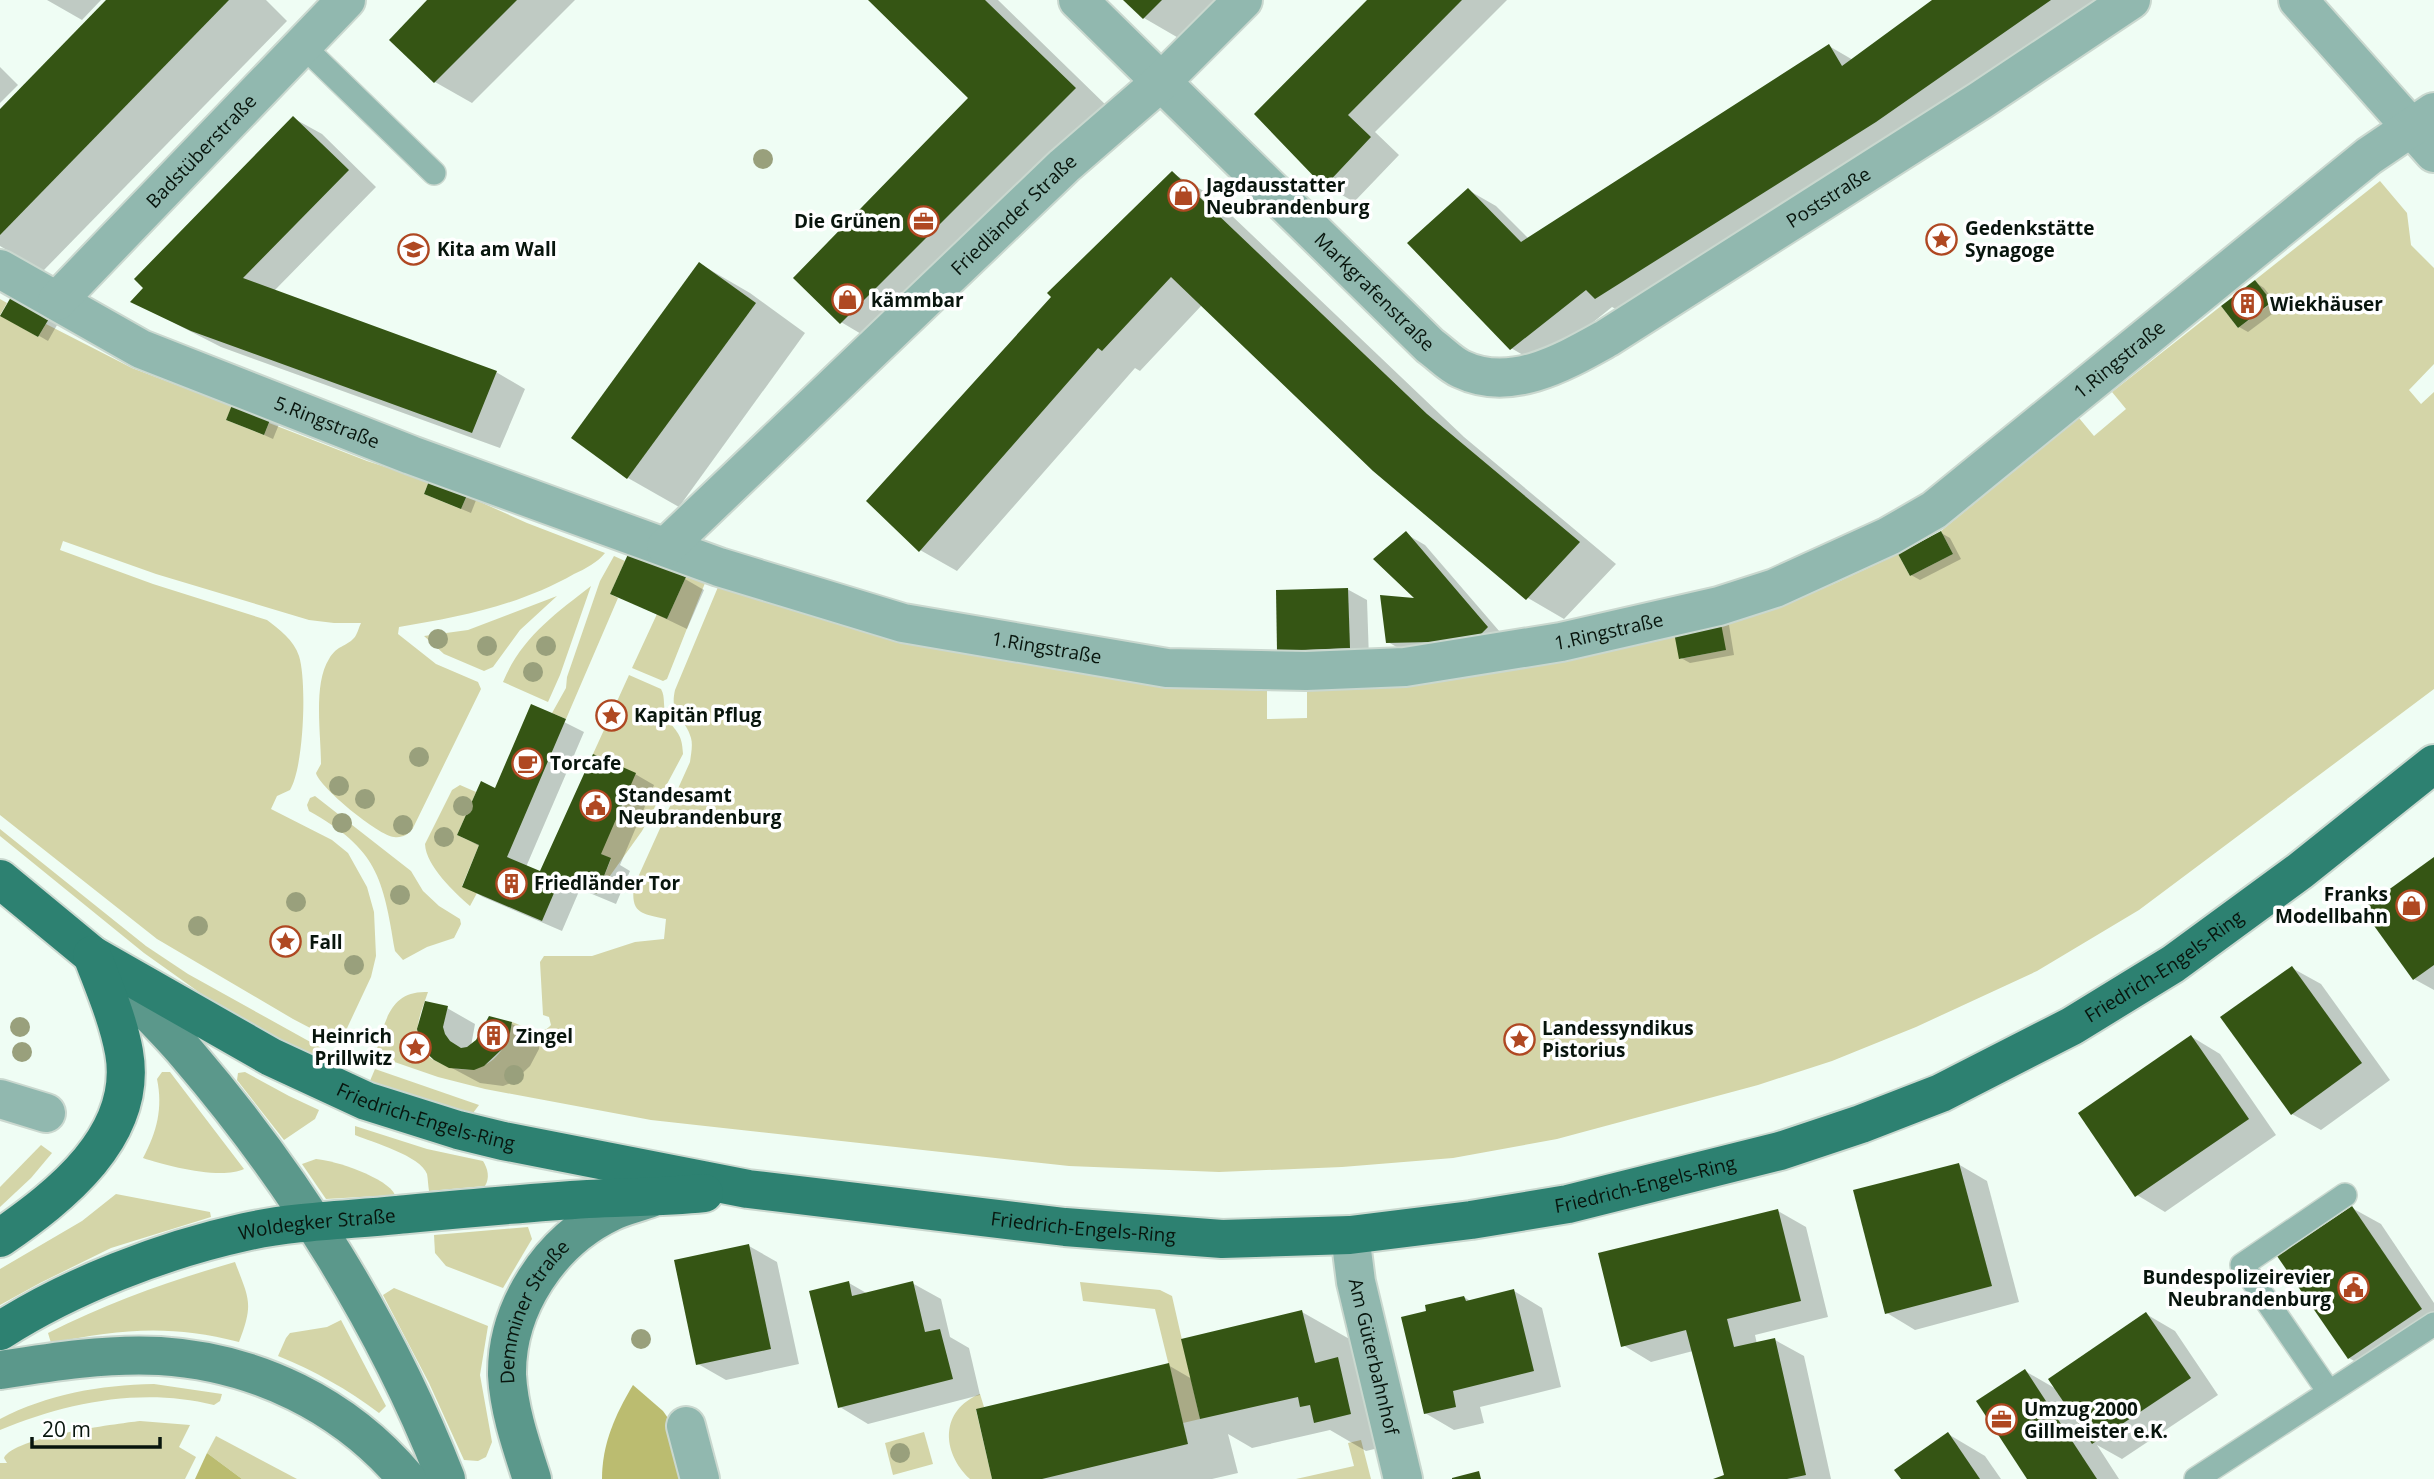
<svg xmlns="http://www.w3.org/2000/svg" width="2434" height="1479" viewBox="0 0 2434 1479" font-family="'Open Sans',sans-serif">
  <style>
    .green { fill: #d4d5a8 }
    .forest { fill: #bbbc70 }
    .shadow { fill: #0003 }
    .building { fill: #355514 }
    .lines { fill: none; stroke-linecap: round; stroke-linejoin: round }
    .lane-casing { stroke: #cad8cf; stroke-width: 26 }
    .street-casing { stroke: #cad8cf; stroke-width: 42 }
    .secondary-casing { stroke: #cad8cf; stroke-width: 42 }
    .primary-casing { stroke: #cad8cf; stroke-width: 42 }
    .lane { stroke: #91b8af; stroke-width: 23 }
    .street { stroke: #91b8af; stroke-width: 38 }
    .secondary { stroke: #5b988b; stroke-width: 38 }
    .primary { stroke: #2d8171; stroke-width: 38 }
    .tree { fill: #99a07c }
    .labels { text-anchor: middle; stroke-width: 7; stroke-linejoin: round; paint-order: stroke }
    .street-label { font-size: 19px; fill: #08150d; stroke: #fff }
    .poi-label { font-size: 19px; font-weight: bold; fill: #08150d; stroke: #fff; text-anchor: start }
  </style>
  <rect width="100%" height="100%" fill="#effdf4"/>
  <g class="green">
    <path d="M2380,181L2407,213L2411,245L2434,268V364L2409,390L2421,404L2434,392V689L2139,910L2037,971L1916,1027L1832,1061L1758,1085L1557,1139L1453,1158L1342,1167L1219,1172L1069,1166L651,1120L485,1089L438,1077L380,1057L376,1052C385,1023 389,990 428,992C423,1007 415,1024 418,1040C421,1052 430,1059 440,1063C477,1081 506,1060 512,1022C526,1027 540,1038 551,1025L549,1017L543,1015L540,962L544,956H592L635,942L664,939L666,919C643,914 630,914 634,886L690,762C691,754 693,745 691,738C685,716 669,717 675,690L718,587L1167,686L1267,691V719L1307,718V690L1406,684L1675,635L1680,659L1725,650L1721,625C1783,609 1840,581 1898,554L1910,576L1953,554L1941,531L2079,418L2094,436L2126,409L2112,392L2221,306L2238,328L2272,303L2255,280Z"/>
    <path d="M0,299L7,303L0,315L38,337L46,324L132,368L232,406L226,420L264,435L269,423L367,461L429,481L424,494L461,509L467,496L527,523L605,553C598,562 585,569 574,574C520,605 460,617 399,627L398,634L436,664L478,682L481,689L413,828C408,835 402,838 394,837C379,836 319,787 316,773L321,764C321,734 313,684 329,659C337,645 346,647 354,638C357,635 359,627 361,623H334L309,620L156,574L63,541L60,550L153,584L267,620C279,629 294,640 299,656C307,681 304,767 290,790L277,796L271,809L332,840L348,853L367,887L374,912L376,956L371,977L341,1041H335L293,1019L157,939L0,815Z"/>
    <polygon points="614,556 625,561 610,594 618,598 566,719 552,713 566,688 567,677 600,581"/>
    <polygon points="686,577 705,583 667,679 663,681 632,668 657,614 667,619"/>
    <path d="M591,586L560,675L548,702L503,682C521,638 555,614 591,586Z"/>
    <polygon points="557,596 520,630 493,667 484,671 444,654 424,636 468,630"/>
    <path d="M629,675L661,689C666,697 662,708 667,717C676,734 682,731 683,754L642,831L597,894L611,859L601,854L593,754Z"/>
    <path d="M460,785L476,792L457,835L479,845L462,886L477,893L470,906C454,892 426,866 425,844L452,790Z"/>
    <path d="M315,796L411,871L423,891L439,906L460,919L461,924L454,938L427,947L403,960L395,951C383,877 377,849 309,811L307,805L310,798Z"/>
    <polygon points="0,829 146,946 188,974 332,1054 333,1065 276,1047 144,953 0,836"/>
    <polygon points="375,1069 479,1105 473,1113 461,1117 367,1088"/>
    <path d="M162,1072H170L244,1169C222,1180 166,1166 143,1158C157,1132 163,1108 157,1079Z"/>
    <polygon points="245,1072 289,1096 319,1110 315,1119 284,1140 237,1080 238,1073"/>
    <path d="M355,1126L427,1149L483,1161C488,1169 490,1178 485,1186L429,1191C428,1185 428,1179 427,1174C421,1156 372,1142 355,1135Z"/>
    <polygon points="41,1145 52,1153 31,1178 0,1207 0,1187"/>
    <path d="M316,1159C334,1160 388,1178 395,1195L326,1199L302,1164Z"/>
    <polygon points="116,1194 210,1212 211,1217 111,1248 40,1283 0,1305 0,1269 82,1221"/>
    <polygon points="528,1227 532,1239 503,1288 446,1266 435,1253 434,1235"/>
    <path d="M235,1262C249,1299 254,1303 239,1342C170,1324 120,1329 51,1343L48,1333C110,1302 169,1281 235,1262Z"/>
    <polygon points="1080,1282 1160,1290 1172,1296 1200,1419 1183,1423 1155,1309 1083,1301"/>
    <polygon points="394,1288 488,1326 480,1375 492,1442 486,1457 478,1461 464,1460 429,1383 383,1295"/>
    <path d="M341,1320L386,1406L379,1413C347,1389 315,1371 278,1356L286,1338L290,1333L327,1327Z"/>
    <path d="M154,1384L222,1394L220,1401L214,1405C143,1387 67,1402 0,1430V1419C48,1394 100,1385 154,1384Z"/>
    <path d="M980,1394L984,1407L976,1410L992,1479H970C941,1452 940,1410 980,1394Z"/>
    <path d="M140,1421L190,1425L179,1447L196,1457L185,1479H0V1463H7L4,1458C14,1437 115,1424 140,1421Z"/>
    <polygon points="924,1432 933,1464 893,1475 885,1443"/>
    <polygon points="216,1436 297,1479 242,1479 207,1453"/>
    <polygon points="1361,1440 1371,1479 1296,1479 1354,1466 1348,1443"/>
  </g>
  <g class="forest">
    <path d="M633,1385L663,1411L675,1428L688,1479H602C602,1444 615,1415 633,1385Z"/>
    <polygon points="207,1453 242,1479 195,1479"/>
  </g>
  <g class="shadow">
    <polygon points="47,0 101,0 82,20"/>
    <polygon points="108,0 266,0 287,21 43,271 0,246 0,111"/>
    <polygon points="430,0 575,0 472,103 435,82"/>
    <polygon points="871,0 998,0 1111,110 878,344 841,322 971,98"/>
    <polygon points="1126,0 1241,0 1194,47 1144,18"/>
    <polygon points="1370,0 1507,0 1375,132 1399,155 1354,202 1325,185"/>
    <polygon points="1934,0 2102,0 1625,314 1612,307 1540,365 1511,348 1468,190 1496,206 1529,239 1829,46 1853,60"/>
    <polygon points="0,67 18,85 0,103"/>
    <polygon points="293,118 322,134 376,187 274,291 496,372 525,389 500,448 221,347 133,302"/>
    <polygon points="1172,173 1209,194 1464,437 1616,564 1564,619 1528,598 1202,305 1140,371 1135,368 957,571 920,550"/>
    <polygon points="700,264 750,293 805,333 679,507 628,478 573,438"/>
    <polygon points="2255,282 2264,288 2280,308 2248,332 2239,327 2224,307"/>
    <polygon points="3,315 61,318 48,341"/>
    <polygon points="282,417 273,439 228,419"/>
    <polygon points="480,490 471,513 435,498"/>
    <polygon points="1941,533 1950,538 1961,559 1920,580 1911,575"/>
    <polygon points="1406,534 1425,545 1506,639 1407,653 1388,642 1419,600"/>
    <polygon points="685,579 704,590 687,629 612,593"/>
    <polygon points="1347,589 1367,600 1369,659 1298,661 1279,650"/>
    <polygon points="1720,620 1729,625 1734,655 1690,663 1681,658"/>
    <polygon points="532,706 584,732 526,867 541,873 635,774 654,785 620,865 630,871 616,904 580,889 562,931 483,897 464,886 481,847 459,835 496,790"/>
    <polygon points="2434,859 2434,990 2414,979"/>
    <polygon points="2292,968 2321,984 2390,1080 2321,1130 2292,1114"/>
    <polygon points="447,1008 475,1024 471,1046 512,1024 540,1040 539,1049 530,1066 513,1082 503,1086 480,1083 435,1059"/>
    <polygon points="2192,1037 2220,1054 2276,1135 2165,1212 2137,1195"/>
    <polygon points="1958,1164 1987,1181 2019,1302 1915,1330 1887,1313"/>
    <polygon points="2352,1208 2381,1224 2434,1303 2434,1336 2378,1375 2349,1358"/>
    <polygon points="1778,1211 1806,1227 1828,1317 1755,1335 1757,1344 1775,1340 1804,1356 1831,1479 1716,1479 1726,1477 1693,1351 1651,1362 1623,1345"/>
    <polygon points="749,1246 777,1262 799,1364 726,1380 698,1364"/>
    <polygon points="849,1283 868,1294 912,1283 941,1299 950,1337 969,1348 980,1395 868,1424 840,1407"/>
    <polygon points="1514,1291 1542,1308 1561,1387 1480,1407 1484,1423 1454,1430 1425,1413 1428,1312 1464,1297 1472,1302"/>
    <polygon points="1302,1312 1353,1341 1400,1443 1366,1451 1330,1430 1252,1448 1228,1434 1238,1473 1212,1479 994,1479 1168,1365 1192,1379"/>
    <polygon points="2146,1314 2175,1331 2218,1395 2122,1459 2097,1445 2119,1479 2029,1479 2025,1371 2058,1390"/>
    <polygon points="1948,1434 1985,1456 2001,1479 1903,1479"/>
  </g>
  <g class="building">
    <polygon points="106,0 229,0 0,235 0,109"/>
    <polygon points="427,0 517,0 434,83 389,40"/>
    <polygon points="868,0 985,0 1076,88 840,324 793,278 968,98"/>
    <polygon points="1123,0 1162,0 1143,19"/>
    <polygon points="1367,0 1462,0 1348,115 1371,137 1324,187 1254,114"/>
    <polygon points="1932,0 2051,0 1876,122 1595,299 1586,290 1510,350 1407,243 1468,188 1521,242 1829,44 1842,66"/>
    <polygon points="293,116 349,170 243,278 497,371 472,433 191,331 130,302 143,288 134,279"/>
    <polygon points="1172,171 1427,414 1580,542 1526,600 1373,471 1171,277 1102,351 1098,348 919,552 866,501 1051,297 1047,293"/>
    <polygon points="699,262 756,303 627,479 571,438"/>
    <polygon points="2255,280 2272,302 2238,328 2221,306"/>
    <polygon points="15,290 53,312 38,337 0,316"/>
    <polygon points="236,395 274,410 264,435 226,420"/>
    <polygon points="429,481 472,484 461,509 424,494"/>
    <polygon points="1406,531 1488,627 1474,641 1386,643 1380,595 1414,598 1373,559"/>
    <polygon points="1941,531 1953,554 1910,576 1898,554"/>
    <polygon points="629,552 686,577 667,619 610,594"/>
    <polygon points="1348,588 1350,648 1277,651 1276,590"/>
    <polygon points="1720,618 1726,650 1679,659 1673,627"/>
    <polygon points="531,704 566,719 507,857 540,871 593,754 636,773 601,854 611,858 597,894 560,879 542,921 462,887 479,845 457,835 481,781 495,788"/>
    <polygon points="2434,857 2434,965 2413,980 2362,909"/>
    <polygon points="2292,966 2362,1063 2291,1115 2220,1017"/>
    <polygon points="425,1001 448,1006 443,1027 445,1034 450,1041 461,1048 467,1047 476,1040 489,1016 512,1022 510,1033 501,1050 484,1066 474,1070 449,1068 434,1060 421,1048 417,1029"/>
    <polygon points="2191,1035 2249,1119 2135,1197 2078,1113"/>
    <polygon points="1959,1163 1992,1286 1885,1314 1853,1190"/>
    <polygon points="2352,1206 2422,1309 2348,1359 2277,1256"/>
    <polygon points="1778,1209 1801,1301 1727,1319 1734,1347 1775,1338 1806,1475 1787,1479 1713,1479 1724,1475 1686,1330 1621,1347 1598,1253"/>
    <polygon points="749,1244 771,1349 696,1365 674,1260"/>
    <polygon points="849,1281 852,1296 913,1281 925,1332 940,1329 953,1379 838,1408 809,1291"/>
    <polygon points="1514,1289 1534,1371 1453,1391 1456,1407 1424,1414 1401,1317 1426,1311 1425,1305 1464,1296 1466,1301"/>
    <polygon points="1302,1310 1315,1363 1338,1357 1351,1414 1314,1423 1310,1405 1300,1407 1298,1397 1200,1419 1181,1339"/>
    <polygon points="2146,1312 2191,1378 2092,1444 2048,1379"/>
    <polygon points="1169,1363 1188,1444 1042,1479 992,1479 976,1409"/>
    <polygon points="2025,1369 2097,1479 2027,1479 1976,1401"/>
    <polygon points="1948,1432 1980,1479 1901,1479 1894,1470"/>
    <polygon points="1479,1471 1481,1479 1452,1479 1452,1478"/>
  </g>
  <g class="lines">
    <defs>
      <g id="lane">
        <polyline points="302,45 434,173"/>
        <polyline points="2329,1392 2242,1265 2345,1195"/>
        <polyline points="2196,1479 2434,1324"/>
      </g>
      <g id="street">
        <path id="s1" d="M1078,0L1430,346C1440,353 1450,364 1461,369C1511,393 1564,362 1607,338L1981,100L2131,0"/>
        <polyline points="2298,0 2434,153"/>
        <path id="s2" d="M0,269L141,349L411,455L719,567L903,623L1167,668L1306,671L1405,667L1561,642L1719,606L1775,588L1889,536L1934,510L2369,156L2434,112"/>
        <path id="s3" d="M57,301L346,0"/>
        <path id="s4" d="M666,547L1064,166L1162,81L1243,0"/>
        <polyline points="0,1099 46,1113"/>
        <path id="s5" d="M1350,1235L1356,1282L1403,1479"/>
        <polyline points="686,1426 700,1479"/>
      </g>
      <g id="secondary">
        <path d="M103,967C132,996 162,1024 188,1055C295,1180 386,1325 446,1479"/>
        <path d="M0,1370C51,1362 108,1353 160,1356C256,1362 345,1405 407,1479"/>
        <path id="s6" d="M532,1479C521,1445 509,1411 507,1375C506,1308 550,1241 611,1212C623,1206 638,1203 651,1198"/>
      </g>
      <g id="primary">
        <path id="s7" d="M0,879L92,955L271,1057L366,1101L458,1130L503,1141L748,1189L1065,1227L1222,1239L1350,1235L1471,1220L1568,1204L1780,1151L1861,1124L1941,1093L2072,1026L2173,964L2300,871L2434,764"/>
        <path d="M0,1238C59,1197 139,1136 124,1052C118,1019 104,987 92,955"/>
        <path id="s8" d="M0,1331C70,1286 163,1250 245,1232C294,1221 347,1220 397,1215C461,1209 524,1203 588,1199C626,1197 665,1197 704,1193"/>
      </g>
    </defs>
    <use href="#lane" class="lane-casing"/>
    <use href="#street" class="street-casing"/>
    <use href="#secondary" class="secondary-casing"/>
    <use href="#primary" class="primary-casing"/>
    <use href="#lane" class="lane"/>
    <use href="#street" class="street"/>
    <use href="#secondary" class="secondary"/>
    <use href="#primary" class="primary"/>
  </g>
  <g class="tree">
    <circle cx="763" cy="159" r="10"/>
    <circle cx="438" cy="639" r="10"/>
    <circle cx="487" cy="646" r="10"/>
    <circle cx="546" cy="646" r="10"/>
    <circle cx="533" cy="672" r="10"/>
    <circle cx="419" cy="757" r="10"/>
    <circle cx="339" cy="786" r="10"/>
    <circle cx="365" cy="799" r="10"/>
    <circle cx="463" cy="806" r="10"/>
    <circle cx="342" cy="823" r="10"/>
    <circle cx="403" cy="825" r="10"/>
    <circle cx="444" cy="837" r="10"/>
    <circle cx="400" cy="895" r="10"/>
    <circle cx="296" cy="902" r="10"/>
    <circle cx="198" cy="926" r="10"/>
    <circle cx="354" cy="965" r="10"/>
    <circle cx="20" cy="1027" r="10"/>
    <circle cx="22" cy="1052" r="10"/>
    <circle cx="514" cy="1075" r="10"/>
    <circle cx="641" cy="1339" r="10"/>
    <circle cx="900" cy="1453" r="10"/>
  </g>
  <defs>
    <symbol id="shop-ring" viewBox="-11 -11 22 22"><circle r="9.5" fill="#fff" stroke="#af4822" stroke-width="1.5"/><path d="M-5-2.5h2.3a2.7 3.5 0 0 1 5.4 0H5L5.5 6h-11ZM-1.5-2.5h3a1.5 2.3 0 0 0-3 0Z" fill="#af4822"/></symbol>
    <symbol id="office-ring" viewBox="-11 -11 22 22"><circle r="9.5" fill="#fff" stroke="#af4822" stroke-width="1.5"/><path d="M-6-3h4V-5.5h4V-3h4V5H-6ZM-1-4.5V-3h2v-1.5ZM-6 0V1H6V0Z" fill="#af4822"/></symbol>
    <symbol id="sight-ring" viewBox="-11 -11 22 22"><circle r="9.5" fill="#fff" stroke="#af4822" stroke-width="1.5"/><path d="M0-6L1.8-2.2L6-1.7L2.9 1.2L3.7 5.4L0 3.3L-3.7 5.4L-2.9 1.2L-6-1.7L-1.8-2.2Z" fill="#af4822"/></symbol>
    <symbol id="school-ring" viewBox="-11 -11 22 22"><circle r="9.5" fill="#fff" stroke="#af4822" stroke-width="1.5"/><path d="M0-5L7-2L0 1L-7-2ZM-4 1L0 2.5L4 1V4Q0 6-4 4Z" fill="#af4822"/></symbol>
    <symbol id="building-ring" viewBox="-11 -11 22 22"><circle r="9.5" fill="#fff" stroke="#af4822" stroke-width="1.5"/><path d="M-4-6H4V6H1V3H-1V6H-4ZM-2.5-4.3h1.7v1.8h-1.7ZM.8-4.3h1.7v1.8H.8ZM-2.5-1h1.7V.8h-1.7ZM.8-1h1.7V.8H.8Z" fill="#af4822"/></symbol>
    <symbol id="cafe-ring" viewBox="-11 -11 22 22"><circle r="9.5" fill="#fff" stroke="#af4822" stroke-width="1.5"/><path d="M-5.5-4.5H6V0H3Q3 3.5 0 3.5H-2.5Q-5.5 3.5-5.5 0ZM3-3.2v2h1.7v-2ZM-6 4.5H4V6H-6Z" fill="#af4822"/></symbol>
    <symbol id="civic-ring" viewBox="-11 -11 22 22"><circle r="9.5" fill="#fff" stroke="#af4822" stroke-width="1.5"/><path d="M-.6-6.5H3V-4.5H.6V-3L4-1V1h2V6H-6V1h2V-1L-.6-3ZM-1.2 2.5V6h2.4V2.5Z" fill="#af4822"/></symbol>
  </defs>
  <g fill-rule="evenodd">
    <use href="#shop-ring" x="1166" y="178" width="35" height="35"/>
    <use href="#office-ring" x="906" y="204" width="35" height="35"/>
    <use href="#sight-ring" x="1924" y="222" width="35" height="35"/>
    <use href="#school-ring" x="396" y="232" width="35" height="35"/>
    <use href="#shop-ring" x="830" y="282" width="35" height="35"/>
    <use href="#building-ring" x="2230" y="286" width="35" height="35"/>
    <use href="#sight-ring" x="594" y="698" width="35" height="35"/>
    <use href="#cafe-ring" x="510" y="746" width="35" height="35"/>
    <use href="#civic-ring" x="578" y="788" width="35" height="35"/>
    <use href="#building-ring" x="494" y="866" width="35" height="35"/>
    <use href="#shop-ring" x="2394" y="888" width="35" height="35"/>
    <use href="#sight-ring" x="268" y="924" width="35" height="35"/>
    <use href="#building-ring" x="476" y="1018" width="35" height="35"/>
    <use href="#sight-ring" x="1502" y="1022" width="35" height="35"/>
    <use href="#sight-ring" x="398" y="1030" width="35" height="35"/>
    <use href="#civic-ring" x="2336" y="1270" width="35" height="35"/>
    <use href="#office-ring" x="1984" y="1402" width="35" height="35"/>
  </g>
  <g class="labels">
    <g class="street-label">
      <text dy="7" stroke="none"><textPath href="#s3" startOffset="208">Badstüberstraße</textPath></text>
      <text dy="7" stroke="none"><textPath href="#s1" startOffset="950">Poststraße</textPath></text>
      <text dy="7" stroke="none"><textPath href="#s4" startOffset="481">Friedländer Straße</textPath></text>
      <text dy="7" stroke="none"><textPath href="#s1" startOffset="416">Markgrafenstraße</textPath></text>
      <text dy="7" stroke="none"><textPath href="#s2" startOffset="2273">1.Ringstraße</textPath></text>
      <text dy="7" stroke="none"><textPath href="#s2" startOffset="362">5.Ringstraße</textPath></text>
      <text dy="7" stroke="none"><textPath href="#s2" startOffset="1685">1.Ringstraße</textPath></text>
      <text dy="7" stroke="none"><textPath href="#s2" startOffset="1118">1.Ringstraße</textPath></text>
      <text dy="7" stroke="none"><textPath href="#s7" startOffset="2294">Friedrich-Engels-Ring</textPath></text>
      <text dy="7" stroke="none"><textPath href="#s7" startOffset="492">Friedrich-Engels-Ring</textPath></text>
      <text dy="7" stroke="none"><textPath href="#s7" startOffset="1727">Friedrich-Engels-Ring</textPath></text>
      <text dy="7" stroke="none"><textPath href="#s8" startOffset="338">Woldegker Straße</textPath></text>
      <text dy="7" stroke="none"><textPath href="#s7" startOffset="1160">Friedrich-Engels-Ring</textPath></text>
      <text dy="7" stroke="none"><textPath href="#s6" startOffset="177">Demminer Straße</textPath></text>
      <text dy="7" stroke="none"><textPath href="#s5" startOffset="124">Am Güterbahnhof</textPath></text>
    </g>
    <g class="poi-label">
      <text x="1206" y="192">Jagdausstatter<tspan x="1206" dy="22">Neubrandenburg</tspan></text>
      <text x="901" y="228" text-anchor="end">Die Grünen</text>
      <text x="1965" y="235">Gedenkstätte<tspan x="1965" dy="22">Synagoge</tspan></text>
      <text x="437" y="256">Kita am Wall</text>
      <text x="871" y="307">kämmbar</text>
      <text x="2270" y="311">Wiekhäuser</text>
      <text x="634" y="722">Kapitän Pflug</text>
      <text x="550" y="770">Torcafe</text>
      <text x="618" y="802">Standesamt<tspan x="618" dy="22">Neubrandenburg</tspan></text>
      <text x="534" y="890">Friedländer Tor</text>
      <text x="2388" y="901" text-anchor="end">Franks<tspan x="2388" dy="22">Modellbahn</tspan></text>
      <text x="309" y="949">Fall</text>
      <text x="1542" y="1035">Landessyndikus<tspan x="1542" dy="22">Pistorius</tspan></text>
      <text x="392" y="1043" text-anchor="end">Heinrich<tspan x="392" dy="22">Prillwitz</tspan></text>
      <text x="516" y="1043">Zingel</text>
      <text x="2331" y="1284" text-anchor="end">Bundespolizeirevier<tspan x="2331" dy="22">Neubrandenburg</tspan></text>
      <text x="2024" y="1416">Umzug 2000<tspan x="2024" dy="22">Gillmeister e.K.</tspan></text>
    </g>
  </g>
  <path d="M32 1437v10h128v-10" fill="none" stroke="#08150d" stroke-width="3.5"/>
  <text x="42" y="1437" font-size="21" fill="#08150d" stroke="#ffffff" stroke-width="5" paint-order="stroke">20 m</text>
</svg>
